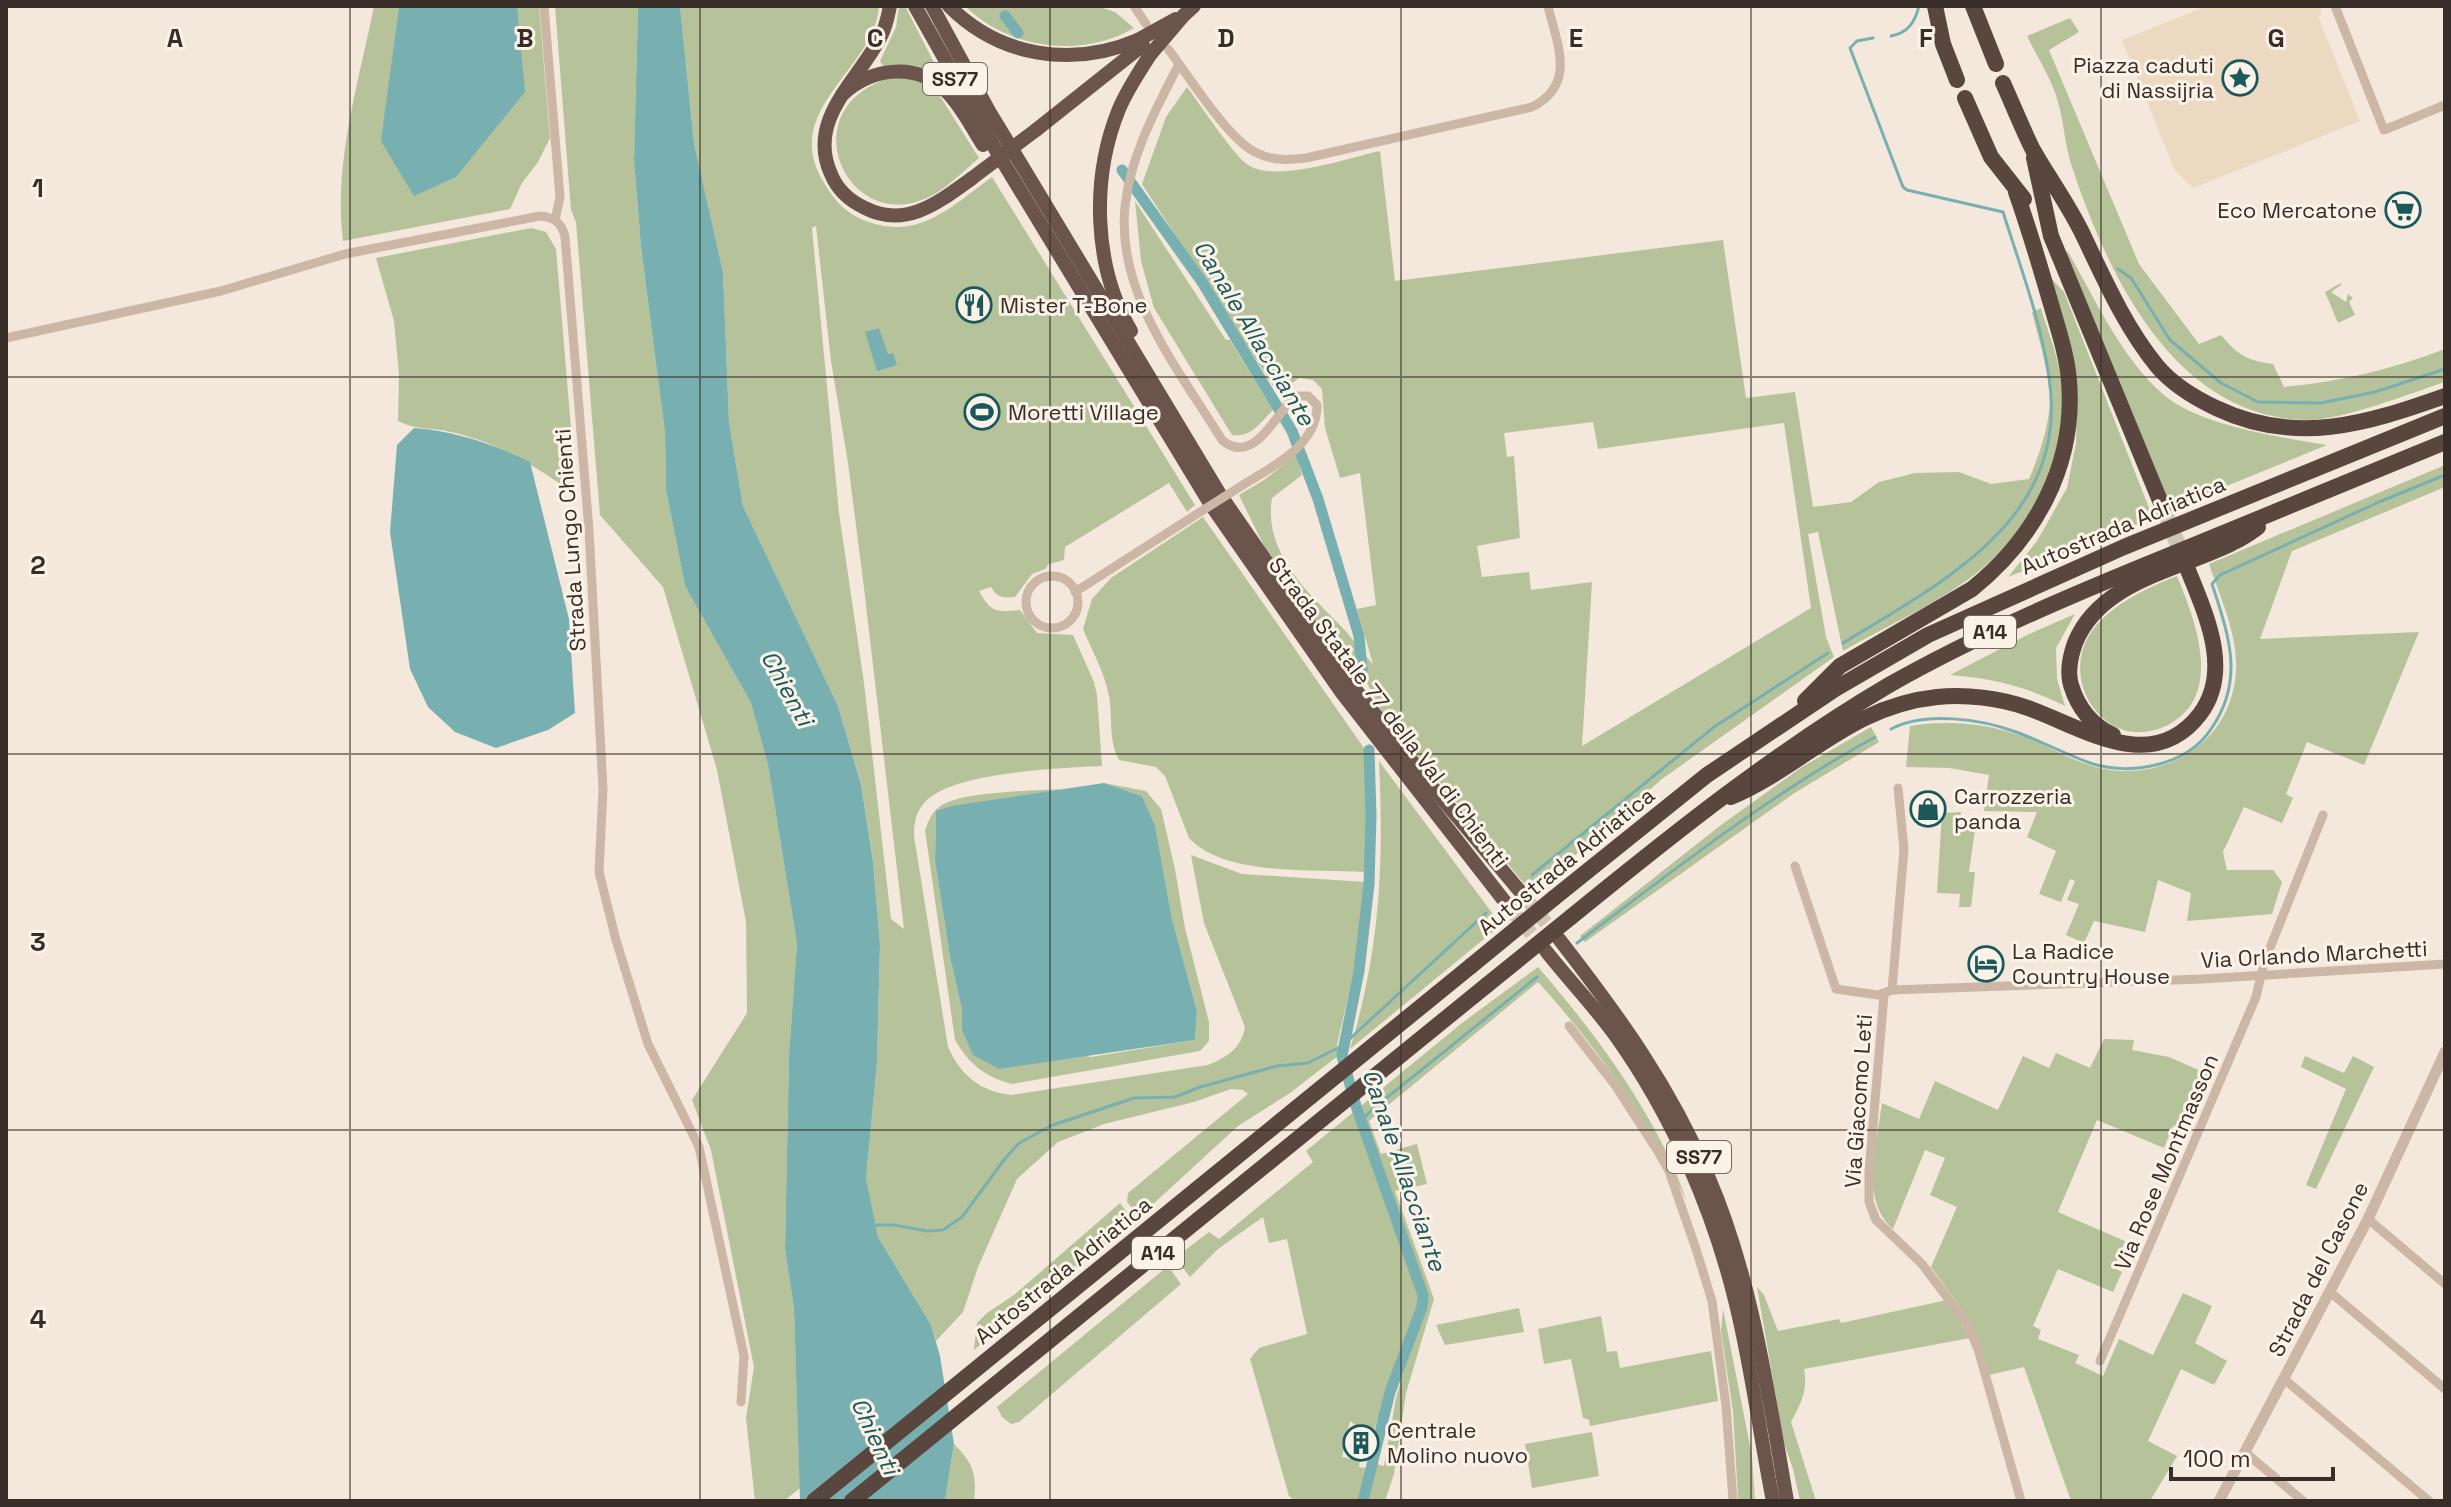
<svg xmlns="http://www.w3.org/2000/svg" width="2451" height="1507" viewBox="0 0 2451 1507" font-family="'Space Grotesk',sans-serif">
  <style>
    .green { fill: #b6c39a; fill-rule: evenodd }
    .plaza { fill: #ecd9c1 }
    .water { fill: #78b0b2 }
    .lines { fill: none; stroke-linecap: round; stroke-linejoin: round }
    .stream { stroke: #78b0b2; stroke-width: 3 }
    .canal { stroke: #78b0b2; stroke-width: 11 }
    .trunk-tunnel { stroke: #cec3b7; stroke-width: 14; stroke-dasharray: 14 7; stroke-linecap: butt }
    .motorway-tunnel { stroke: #cec3b7; stroke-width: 16; stroke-dasharray: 16 8; stroke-linecap: butt }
    .minor { stroke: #ccb7a6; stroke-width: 9 }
    .tertiary { stroke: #ccb7a6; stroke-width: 11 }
    .trunk { stroke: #6a544b; stroke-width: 14 }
    .motorway { stroke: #59463e; stroke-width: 16 }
    .minor-bridge { stroke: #ccb7a6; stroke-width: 9 }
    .trunk-bridge { stroke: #6a544b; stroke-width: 14 }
    .motorway-bridge { stroke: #59463e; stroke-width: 16 }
    .grid { fill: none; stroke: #382d27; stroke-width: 2; stroke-opacity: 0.55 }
    .labels { text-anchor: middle; stroke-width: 6; stroke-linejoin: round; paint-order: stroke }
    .shield { fill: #fbf2e8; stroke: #726861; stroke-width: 2 }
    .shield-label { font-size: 20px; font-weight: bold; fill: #382d27 }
    .poi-label { font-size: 22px; fill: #382d27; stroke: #fbf2e8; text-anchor: start }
    .street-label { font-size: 22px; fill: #382d27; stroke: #fbf2e8 }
    .water-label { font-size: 24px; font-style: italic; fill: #1a585c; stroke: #fbf2e8 }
    .grid-label { font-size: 26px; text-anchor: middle; font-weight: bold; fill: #382d27; stroke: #fbf2e8; stroke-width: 6; stroke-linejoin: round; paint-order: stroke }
  </style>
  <rect width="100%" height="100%" fill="#f3e8db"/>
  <g class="green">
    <path d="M374,6H399L382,140L517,21V6H539L550,138L538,162L522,183L510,209L343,241C333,164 359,82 374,6Z"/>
    <polygon points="555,6 638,6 634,160 641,247 665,433 666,490 685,586 751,703 768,765 797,944 789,1054 785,1249 794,1309 800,1488 784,1501 755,1501 746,1418 754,1367 711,1150 692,1100 747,1013 746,922 717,770 663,587 600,515 576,222 571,210"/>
    <path d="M680,6H879C875,69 780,109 823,181C833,198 843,211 861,219C917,243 949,208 992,177L1195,505L1187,512L1169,483L1065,547L1064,560L1049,564L1045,569L1032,574L1015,597C1003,598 997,598 991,587L979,591C991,613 996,612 1020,610L1037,633L1073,635L1094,682L1097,695L1102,766C1061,768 954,772 926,801C916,811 914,822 914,836L948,1047C961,1075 979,1091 1011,1095L1208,1065C1227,1057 1241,1049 1245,1027L1204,923L1191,855L1242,874L1366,882L1354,971L1337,1045L1339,1055L1290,1093L1238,1126L1139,1217L1127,1202L1128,1193L1248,1094L1243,1090L1231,1089L1194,1102L1104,1124L1058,1142L1017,1179L978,1267L963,1312L936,1341L931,1325L878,1237L869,1201L866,1179L877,1063L880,944L873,860L861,783L838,706L743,506L729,422L723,272L694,143ZM816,226L831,361L848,463L863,580L904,929L891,919L864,683L839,513L812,228Z"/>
    <polygon points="899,6 905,6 943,80 912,66 883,66 880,61 896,27"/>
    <path d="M965,6H1097L1115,12L1134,28C1082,59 1008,49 965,6Z"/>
    <path d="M2070,18L2079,32L2049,50L2139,264L2199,344L2221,335C2239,356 2246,360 2273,364L2284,387C2339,382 2393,369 2445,349V382C2407,394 2343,421 2304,420C2173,415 2108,275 2072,167C2065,146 2064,123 2058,102C2052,79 2037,57 2027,36Z"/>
    <path d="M892,77H913L933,85L979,158C961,173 942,194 919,201C844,227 791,107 892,77Z"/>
    <path d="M1187,87C1199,103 1234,156 1248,165C1276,183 1348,158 1380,151L1395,281L1723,240L1746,398L1795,392L1813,507L1851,502L1879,482L1915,473L1959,472L1991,484L2029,479C2038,458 2046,435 2049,412C2053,382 2039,341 2032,312L2041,308C2047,329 2056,351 2060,373C2074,452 2030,536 1966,581C1928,608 1883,628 1843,651L1818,532L1808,534L1826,637L1834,657L1662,779L1532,893L1383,714L1366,681L1355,677L1266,550L1239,495L1264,480L1296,455L1302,475L1272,498C1263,551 1306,591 1340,625C1352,637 1361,652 1373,664L1357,609L1376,605L1360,473L1340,478L1325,428L1322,389L1313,380L1299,378L1282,391L1275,389L1142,184L1166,117ZM1593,422L1598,449L1784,423L1811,608L1582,746L1592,582L1531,590L1529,572L1482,577L1477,546L1520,538L1514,456L1507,457L1504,433Z"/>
    <path d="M1135,201L1226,340H1230L1273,410C1260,422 1252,438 1232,435L1154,308L1141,261Z"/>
    <path d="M531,228L546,232L556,249L576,488L569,490C531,463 492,440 446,431C427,427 416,430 398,421L399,375L394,321L376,258Z"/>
    <path d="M2062,251L2068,252C2096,300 2121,358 2164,395C2200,426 2280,437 2327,445L2170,509Z"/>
    <polygon points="2049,276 2064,292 2153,518 2008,577 2037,541 2067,488 2076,443 2077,401"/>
    <polygon points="2341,283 2341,285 2331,292 2346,302 2348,294 2353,298 2349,302 2355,315 2338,323 2325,292"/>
    <path d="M2445,465V487L2292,551L2260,639L2419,632L2364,765L2307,742L2286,794L2293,798L2282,823L2244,807L2223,852L2227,870H2273L2282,882L2272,914L2187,921L2191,893L2158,880L2145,932L2094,921L2084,943L2066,935L2079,904L2067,900L2075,881L2070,879L2061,902L2039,894L2056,851L2027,837L2037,812L1984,811L1989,775L1950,768L1906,767L1910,726C1949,719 1994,724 2030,739C2056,750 2081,766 2110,770C2175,778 2233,736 2236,670C2238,635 2220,597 2209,564Z"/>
    <path d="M1203,517L1366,751V872C1316,869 1225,877 1189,838L1165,776L1156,767L1119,760C1108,740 1113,718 1109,696C1105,673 1092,651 1083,629L1092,599L1111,578Z"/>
    <path d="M2177,576C2195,620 2225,695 2168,725C2154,732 2135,735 2121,729C2105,724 2089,706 2084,690C2064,627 2129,595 2177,576Z"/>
    <path d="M2075,614L2056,648L2057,679L2065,706C2028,687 1991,678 1950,675L2027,635Z"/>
    <polygon points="1871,727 1879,742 1793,794 1585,942 1580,936 1721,825 1802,767"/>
    <path d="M1379,761L1501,925L1350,1049C1380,950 1384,863 1379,761Z"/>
    <path d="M1104,783L1146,791L1161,809L1175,869L1185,928L1209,1022V1041L1200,1051L1012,1084C985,1077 969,1064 955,1040L925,830C929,820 932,811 942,805C965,791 1033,791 1062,789L936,812L935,861L950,957L962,1010V1030L1091,1057L1195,1040L1197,1011L1172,919L1155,825L1142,796Z"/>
    <polygon points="1961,812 1960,824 1976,822 1969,872 1975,872 1971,907 1959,907 1960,894 1937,893 1942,813"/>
    <path d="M1538,967C1596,1034 1658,1117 1687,1202C1649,1121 1598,1048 1538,982L1369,1121L1381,1154L1417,1144L1427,1184L1395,1191L1434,1299L1406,1393L1394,1474L1385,1501H1295L1289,1496L1250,1359L1259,1348L1307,1334L1287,1239L1269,1243L1263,1217L1218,1249L1190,1277L1175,1258L1209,1232L1219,1239L1313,1162L1306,1151L1462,1023ZM1411,1346L1396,1398L1384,1466L1368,1462L1366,1468L1359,1467L1360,1461L1342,1457L1350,1421L1358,1427L1374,1430L1402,1349Z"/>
    <path d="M2104,1039L2134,1040L2132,1050L2169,1057L2212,1076L2189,1129L2173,1126L2164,1148L2097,1120L2058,1212L2125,1241L2114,1268L2122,1272L2113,1292L2058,1269L2033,1326L2041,1330L2038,1339L2079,1355L2075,1363L2103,1376L2119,1339L2153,1355L2183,1293L2212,1306L2195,1343L2227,1361L2214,1385L2181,1369L2148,1441L2177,1456L2150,1501H2071L2024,1367L1989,1375L1970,1321L1931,1267L1957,1207L1930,1195L1945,1158L1925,1150L1893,1229C1859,1199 1877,1143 1882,1103L1919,1119L1935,1081L1998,1110L2023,1056L2049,1068L2056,1053L2090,1068Z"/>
    <polygon points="2305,1056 2344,1073 2353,1056 2374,1067 2316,1189 2306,1185 2346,1089 2301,1067"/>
    <polygon points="1120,1203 1134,1222 974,1350 977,1323 987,1313 1014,1295"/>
    <polygon points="1168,1266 1181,1284 1019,1422 1011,1424 1002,1417 997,1407"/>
    <path d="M1757,1287L1764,1295L1778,1331L1839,1319L1841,1323L1947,1300L1970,1338L1804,1369C1808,1391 1801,1403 1791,1422L1816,1501H1800L1793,1469L1784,1443Z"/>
    <polygon points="1519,1308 1524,1332 1445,1345 1436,1325"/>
    <polygon points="1723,1309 1752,1456 1755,1501 1739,1501 1738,1498 1733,1412 1721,1331"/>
    <polygon points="1601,1316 1607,1352 1617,1351 1620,1368 1711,1351 1718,1401 1590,1426 1589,1420 1583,1418 1571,1359 1544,1364 1538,1329"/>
    <polygon points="1592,1432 1599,1476 1532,1488 1525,1444"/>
    <path d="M954,1444C973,1463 977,1474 974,1501H945Z"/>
  </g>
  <polygon class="plaza" points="2207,6 2319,6 2322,14 2318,16 2360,121 2193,188 2175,171 2122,40"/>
  <g class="water">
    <polygon points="399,6 517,6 525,92 456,177 414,196 381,141"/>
    <polygon points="638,6 680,6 694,143 723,272 729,422 743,506 838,706 861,784 873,861 880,944 877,1063 866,1179 878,1237 931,1325 940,1356 954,1444 945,1501 800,1501 794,1309 785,1249 789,1054 797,944 768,765 751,703 685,586 666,490 665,433 641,247 634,160"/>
    <polygon points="879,328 888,354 893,353 897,365 877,371 865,332"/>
    <path d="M414,428C455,431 493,444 530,462L569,619L575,713L548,730L496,748L455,732L428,707L410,669L390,532L397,445Z"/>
    <polygon points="1104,783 1142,796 1155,825 1172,919 1197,1011 1195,1040 999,1069 973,1055 962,1030 962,1010 950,957 935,861 936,811 952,806"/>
  </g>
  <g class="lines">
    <g class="stream">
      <path d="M1891,36C1908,33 1915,22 1919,6"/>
      <polyline points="2118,269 2131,278 2170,340 2221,383 2258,402 2321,403 2375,392 2445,369"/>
      <path d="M1843,643C1944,581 2071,518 2049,377C2041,321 2020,266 2003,212L1907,190L1903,187L1850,48L1857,41L1873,38"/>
      <path d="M1891,729C1925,711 1981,719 2016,732C2041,741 2065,754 2090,763C2130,776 2187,766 2211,729C2245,680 2229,636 2212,584L2220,575L2379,502L2445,475"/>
      <polyline points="1532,875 1714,727 1828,653"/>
      <path d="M1577,943C1674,870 1769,795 1875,737"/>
      <polyline points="1361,1121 1374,1108 1537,977"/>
      <polyline points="872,1225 894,1225 927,1231 943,1230 962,1217 1004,1160 1018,1144 1050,1126 1134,1098 1175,1097 1200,1087 1277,1066 1308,1063 1342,1046 1486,913"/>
    </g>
    <g class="canal">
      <polyline points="1005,16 1018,33"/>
      <polyline points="1122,170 1202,282 1292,431 1318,499 1359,636 1362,670"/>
      <polyline points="1363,1501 1390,1392 1422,1307 1423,1295 1356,1106 1342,1056 1359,971 1369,884 1371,816 1369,750"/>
    </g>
    <g class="trunk-tunnel">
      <polyline points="1524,896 1559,939"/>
      <polyline points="1509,907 1545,950"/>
    </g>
    <polyline class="motorway-tunnel" points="2163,508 2185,562"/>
    <g class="minor">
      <polyline points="544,6 560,197 555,220"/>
      <polyline points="1134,6 1146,24"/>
      <polyline points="2335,6 2384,130 2445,105"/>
      <path d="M1168,49C1189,76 1228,140 1257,153C1273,161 1289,160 1306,158L1532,107C1577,84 1557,45 1548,6"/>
      <path d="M1179,64C1156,109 1130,156 1125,207C1116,293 1179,370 1222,440C1253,467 1276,414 1295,396H1308L1317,405C1318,444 1274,466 1246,483"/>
      <path d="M6,338L221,291L345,254L540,216C554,217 562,223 565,237L589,530L603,789L599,872L616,940L648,1044L699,1147L744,1356L741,1402"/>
      <circle cx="1052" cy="602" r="26"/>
      <polyline points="1075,592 1189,519"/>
      <polyline points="1795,866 1836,989 1878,995 1892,990 2202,979 2445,964"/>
      <polyline points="1892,990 1904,849 1898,788"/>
      <polyline points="1884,995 1869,1172 1869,1202 1876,1220 1922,1264 1967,1324 1978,1349 2021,1501"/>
      <polyline points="1569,1026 1615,1085 1659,1153 1669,1171 1696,1249 1712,1301 1726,1406 1733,1501"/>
      <polyline points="2368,1219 2445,1284"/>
      <polyline points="2330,1292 2445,1389"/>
      <polyline points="2100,1361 2256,997 2264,963 2323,815"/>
      <polyline points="2284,1379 2429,1501"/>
      <polyline points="2246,1453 2303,1501"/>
    </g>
    <polyline class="tertiary" points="2219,1501 2368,1219 2445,1052"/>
    <g class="trunk">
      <path d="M890,6C888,16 886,27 881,36C859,80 806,119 831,174C837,189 850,201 865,208C906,229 939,202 971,179"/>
      <polyline points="915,6 997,152 1211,505 1342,693 1509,907"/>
      <polyline points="932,6 989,111 1221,496 1348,680 1434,789 1524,896"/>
      <path d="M949,6C1000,57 1072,68 1138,40"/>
      <polyline points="1184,15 1194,6"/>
      <path d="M843,94C873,67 917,62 947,92C962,107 972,128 983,145"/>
      <polyline points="1036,130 1143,45"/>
      <path d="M1131,331C1093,266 1091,178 1119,109C1127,90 1139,72 1150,55"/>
      <path d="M1559,939C1618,1015 1670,1086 1708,1176C1752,1278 1768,1392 1787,1501"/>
      <path d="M1546,951C1568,979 1594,1006 1615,1035C1672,1115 1713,1209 1736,1304C1752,1369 1760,1436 1773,1501"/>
    </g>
    <g class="motorway">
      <polyline points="1935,6 1943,44 1957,80"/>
      <polyline points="1973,6 1996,64"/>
      <path d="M2003,83C2013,105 2022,128 2033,150C2050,180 2071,208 2085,239C2106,283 2126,328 2157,366C2172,384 2195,398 2216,408C2296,446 2366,424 2445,396"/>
      <polyline points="1965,98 1991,157 2024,199"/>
      <polyline points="2034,158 2051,236 2163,508"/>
      <path d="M1805,701L1840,666L1972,589C2035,538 2076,465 2069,381C2067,355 2058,329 2051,304C2040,266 2029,229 2016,192"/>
      <path d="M2113,735C2091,725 2078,708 2071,685C2067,671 2070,657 2075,643C2100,581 2178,570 2232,543C2241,539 2250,533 2258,527"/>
      <path d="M1731,797C1805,765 1850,706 1937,697C1966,694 2000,698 2028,708C2082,727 2152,777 2200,714C2233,670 2205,613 2188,570"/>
      <polyline points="1554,898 1707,775 1835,689 1928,635 2124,547 2445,416"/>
      <path d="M1571,917C1673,834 1775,752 1889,685C1979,634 2074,594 2170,555C2262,517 2353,480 2445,442"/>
      <polyline points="814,1501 1471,966"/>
      <polyline points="852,1501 1487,985"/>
    </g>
    <polyline class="minor-bridge" points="1189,519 1246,483"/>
    <g class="trunk-bridge">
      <polyline points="1138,40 1176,19"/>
      <polyline points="1150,55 1184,15"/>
      <polyline points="971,179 1036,130"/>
    </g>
    <g class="motorway-bridge">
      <polyline points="1471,966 1554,898"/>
      <polyline points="1487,985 1571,917"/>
    </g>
  </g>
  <path class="grid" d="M350,6V1501M700,6V1501M1050,6V1501M1401,6V1501M1751,6V1501M2101,6V1501M6,377H2445M6,754H2445M6,1130H2445"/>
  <defs>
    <symbol id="sight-ring" viewBox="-11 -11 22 22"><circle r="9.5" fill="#fbf2e8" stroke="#1a585c" stroke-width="1.5"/><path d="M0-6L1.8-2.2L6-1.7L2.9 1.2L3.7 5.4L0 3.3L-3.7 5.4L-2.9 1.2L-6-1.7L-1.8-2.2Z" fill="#1a585c"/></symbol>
    <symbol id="supermarket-ring" viewBox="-11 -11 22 22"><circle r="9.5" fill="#fbf2e8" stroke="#1a585c" stroke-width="1.5"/><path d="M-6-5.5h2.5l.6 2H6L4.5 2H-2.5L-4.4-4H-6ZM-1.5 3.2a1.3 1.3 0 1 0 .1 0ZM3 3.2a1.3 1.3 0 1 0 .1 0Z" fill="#1a585c"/></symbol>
    <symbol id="restaurant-ring" viewBox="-11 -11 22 22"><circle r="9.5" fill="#fbf2e8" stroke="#1a585c" stroke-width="1.5"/><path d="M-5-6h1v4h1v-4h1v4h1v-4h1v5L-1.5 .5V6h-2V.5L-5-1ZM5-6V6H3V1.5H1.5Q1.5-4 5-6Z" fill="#1a585c"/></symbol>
    <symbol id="stadium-ring" viewBox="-11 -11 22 22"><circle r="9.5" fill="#fbf2e8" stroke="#1a585c" stroke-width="1.5"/><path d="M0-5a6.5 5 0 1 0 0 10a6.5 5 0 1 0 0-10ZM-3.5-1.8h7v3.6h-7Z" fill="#1a585c"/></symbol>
    <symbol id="shop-ring" viewBox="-11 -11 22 22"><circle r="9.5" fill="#fbf2e8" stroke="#1a585c" stroke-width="1.5"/><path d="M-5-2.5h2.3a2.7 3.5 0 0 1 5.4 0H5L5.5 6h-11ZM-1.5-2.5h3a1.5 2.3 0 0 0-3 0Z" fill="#1a585c"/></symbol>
    <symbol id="hotel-ring" viewBox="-11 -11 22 22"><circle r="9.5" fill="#fbf2e8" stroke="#1a585c" stroke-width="1.5"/><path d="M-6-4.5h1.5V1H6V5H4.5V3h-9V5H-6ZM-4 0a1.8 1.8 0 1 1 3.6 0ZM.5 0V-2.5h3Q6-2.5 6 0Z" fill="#1a585c"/></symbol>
    <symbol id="building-ring" viewBox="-11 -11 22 22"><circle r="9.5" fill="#fbf2e8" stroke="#1a585c" stroke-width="1.5"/><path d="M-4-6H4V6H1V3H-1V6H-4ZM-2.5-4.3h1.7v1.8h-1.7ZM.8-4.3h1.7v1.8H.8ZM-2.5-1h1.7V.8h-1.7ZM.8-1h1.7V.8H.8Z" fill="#1a585c"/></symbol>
  </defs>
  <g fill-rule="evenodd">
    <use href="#sight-ring" x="2220" y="58" width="40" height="40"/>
    <use href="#supermarket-ring" x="2383" y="190" width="40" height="40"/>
    <use href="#restaurant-ring" x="954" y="285" width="40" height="40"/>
    <use href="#stadium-ring" x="962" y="392" width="40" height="40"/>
    <use href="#shop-ring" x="1908" y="789" width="40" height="40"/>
    <use href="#hotel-ring" x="1966" y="944" width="40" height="40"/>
    <use href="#building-ring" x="1341" y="1423" width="40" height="40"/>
  </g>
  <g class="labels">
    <g class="shield">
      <rect x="923" y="63" width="64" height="32" rx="6"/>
      <rect x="1964" y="616" width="52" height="32" rx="6"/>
      <rect x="1667" y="1141" width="64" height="32" rx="6"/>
      <rect x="1132" y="1237" width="52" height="32" rx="6"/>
    </g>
    <g class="shield-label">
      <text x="955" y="86">SS77</text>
      <text x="1990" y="639">A14</text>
      <text x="1699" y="1164">SS77</text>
      <text x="1158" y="1260">A14</text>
    </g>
    <g class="poi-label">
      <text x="2214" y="73" text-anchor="end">Piazza caduti<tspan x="2214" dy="25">di Nassijria</tspan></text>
      <text x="2377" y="218" text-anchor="end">Eco Mercatone</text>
      <text x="1000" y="313">Mister T-Bone</text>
      <text x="1008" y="420">Moretti Village</text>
      <text x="1954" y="804">Carrozzeria<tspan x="1954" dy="25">panda</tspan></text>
      <text x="2012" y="959">La Radice<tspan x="2012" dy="25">Country House</tspan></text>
      <text x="1387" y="1438">Centrale<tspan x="1387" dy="25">Molino nuovo</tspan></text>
    </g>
    <g class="street-label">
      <text transform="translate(2123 525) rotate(-23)" y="8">Autostrada Adriatica</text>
      <text transform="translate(570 540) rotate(-94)" y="8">Strada Lungo Chienti</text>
      <text transform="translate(1389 712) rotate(53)" y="8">Strada Statale 77 della Val di Chienti</text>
      <text transform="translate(1566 861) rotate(-39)" y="8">Autostrada Adriatica</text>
      <text transform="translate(2314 954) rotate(-3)" y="8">Via Orlando Marchetti</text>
      <text transform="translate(1858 1101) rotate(-86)" y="8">Via Giacomo Leti</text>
      <text transform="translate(2166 1162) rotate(-67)" y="8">Via Rose Montmasson</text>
      <text transform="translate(2318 1269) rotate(-63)" y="8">Strada del Casone</text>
      <text transform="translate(1063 1270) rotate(-39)" y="8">Autostrada Adriatica</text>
    </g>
    <g class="water-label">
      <text transform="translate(1254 333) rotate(59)" y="8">Canale Allacciante</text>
      <text transform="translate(787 688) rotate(61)" y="8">Chienti</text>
      <text transform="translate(1404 1170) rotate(71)" y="8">Canale Allacciante</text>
      <text transform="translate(875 1436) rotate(65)" y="8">Chienti</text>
    </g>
  </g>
  <g class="grid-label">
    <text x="175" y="47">A</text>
    <text x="525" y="47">B</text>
    <text x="875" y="47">C</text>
    <text x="1226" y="47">D</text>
    <text x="1576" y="47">E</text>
    <text x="1926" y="47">F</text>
    <text x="2276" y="47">G</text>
    <text x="38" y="197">1</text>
    <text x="38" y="574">2</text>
    <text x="38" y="951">3</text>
    <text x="38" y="1328">4</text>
  </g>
  <rect width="2451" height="1507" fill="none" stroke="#382d27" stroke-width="16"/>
  <path d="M2171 1467v12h162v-12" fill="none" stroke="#382d27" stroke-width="4"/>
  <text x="2183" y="1467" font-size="24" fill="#382d27" stroke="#fbf2e8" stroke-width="6" paint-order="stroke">100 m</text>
</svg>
